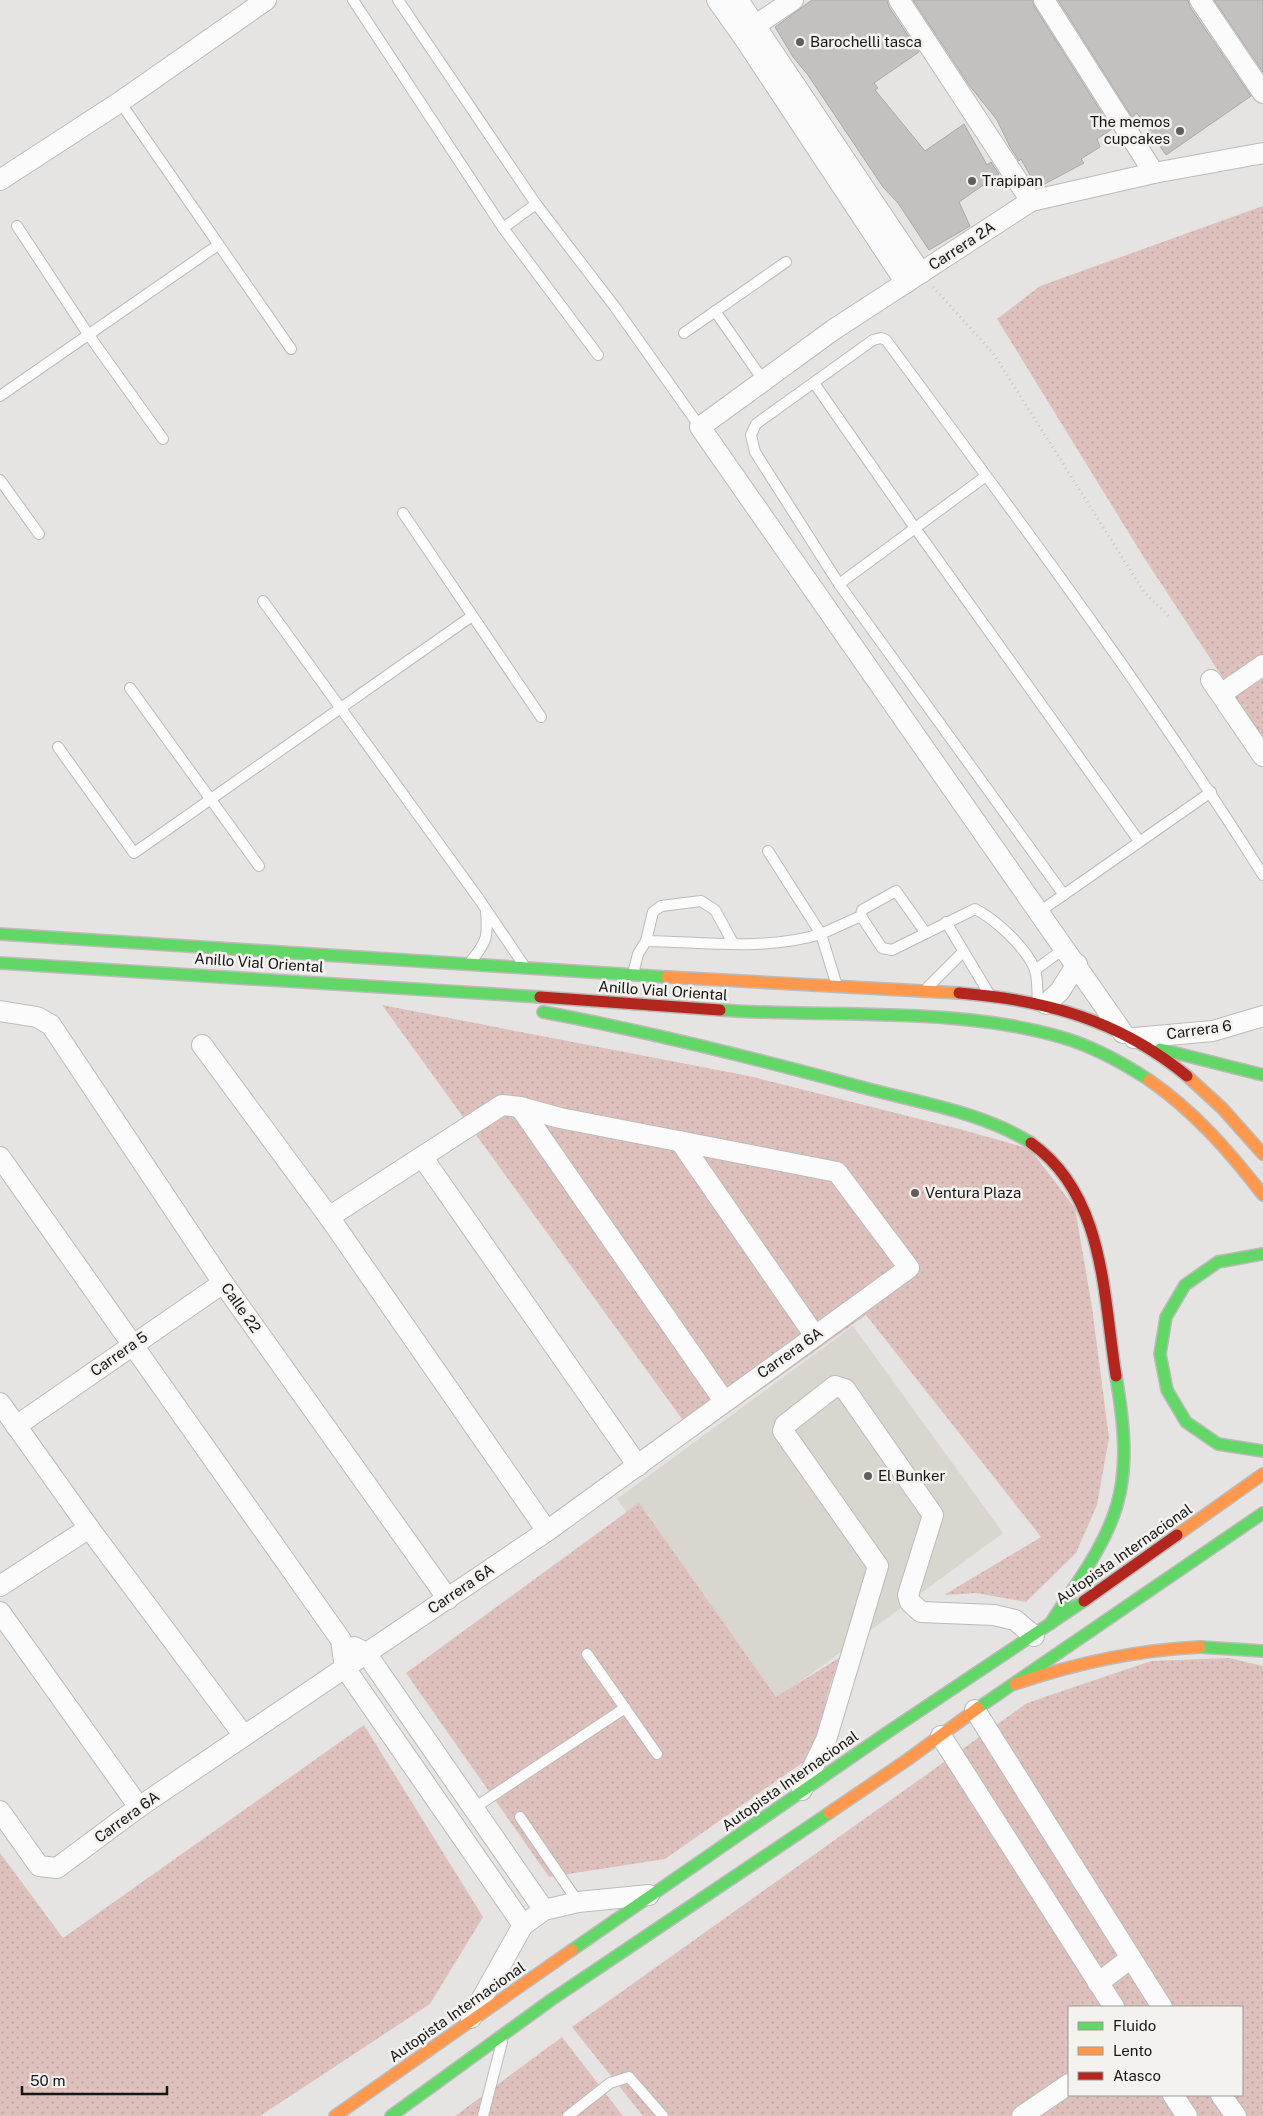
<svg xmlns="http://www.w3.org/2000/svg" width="1263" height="2116" viewBox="0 0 1263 2116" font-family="'Public Sans',sans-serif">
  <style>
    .built { fill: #d9d5cf }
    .grass { fill: url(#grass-dots); fill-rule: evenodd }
    .building { fill: #c2c1c0; stroke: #aaa9a8 }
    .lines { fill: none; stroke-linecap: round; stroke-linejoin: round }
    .lane-casing { stroke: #bcbbba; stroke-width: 12 }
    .street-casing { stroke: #bcbbba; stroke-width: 22 }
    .fast-casing { stroke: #bcbbba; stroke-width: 14 }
    .slow-casing { stroke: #bcbbba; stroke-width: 14 }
    .jam-casing { stroke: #bcbbba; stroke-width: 14 }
    .path { stroke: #c5c5c4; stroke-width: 3; stroke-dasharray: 1 4; stroke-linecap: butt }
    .lane { stroke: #fbfbfb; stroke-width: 10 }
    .street { stroke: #fbfbfb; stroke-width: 20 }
    .fast { stroke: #63d668; stroke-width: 11 }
    .slow { stroke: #ff974d; stroke-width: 11 }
    .jam { stroke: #b3261e; stroke-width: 11 }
    .poi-dot { fill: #5f5e5d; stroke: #f4f2ef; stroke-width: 2 }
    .labels { text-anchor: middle; stroke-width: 5; stroke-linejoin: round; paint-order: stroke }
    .poi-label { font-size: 15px; fill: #171615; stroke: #f4f2ef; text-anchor: start }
    .street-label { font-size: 15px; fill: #171615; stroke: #f4f2ef }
  </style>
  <defs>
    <pattern id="grass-dots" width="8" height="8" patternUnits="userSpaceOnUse" patternTransform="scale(1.25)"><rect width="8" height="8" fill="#dec1bc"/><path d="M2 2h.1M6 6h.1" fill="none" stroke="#bea5a1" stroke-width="1.8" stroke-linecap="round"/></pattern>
  </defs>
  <rect width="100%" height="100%" fill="#e5e4e3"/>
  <polygon class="built" points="853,1326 1003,1533 767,1706 617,1499"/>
  <g class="grass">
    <polygon points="1263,206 1263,739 1143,556 997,319 1040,286"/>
    <polygon points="382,1005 749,1076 963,1130 1030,1149 1075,1208 1092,1307 1109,1438 1097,1505 1076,1553 1026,1602 976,1593 944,1595 1041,1537 866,1315 695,1437"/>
    <polygon points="639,1503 776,1697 839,1658 827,1696 815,1754 665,1859 549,1877 406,1673"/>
    <path d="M1229,1658L1263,1666V2116H643L572,2027L1027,1703L1151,1661ZM1069,2007H1242V2095H1069Z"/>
    <polygon points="364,1725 483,1917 430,2004 260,2116 0,2116 0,1853 63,1938"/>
    <polygon points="562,2037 623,2116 455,2116"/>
  </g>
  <g class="building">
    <polygon points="812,0 887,0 889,7 919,52 874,83 878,88 875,90 925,151 964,124 987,165 991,162 999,174 959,202 970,226 929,250 898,203 883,187 808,75 793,57 775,27"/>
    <polygon points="913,0 1032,0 1034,6 1112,129 1097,139 1100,147 1081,159 1084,163 1037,188 1021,159 1019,161 1010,147 997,120 969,85"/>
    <polygon points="1058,0 1188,0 1190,7 1251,96 1166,155 1137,113 1132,117"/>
    <polygon points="1214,0 1263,0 1263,72"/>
  </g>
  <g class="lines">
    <defs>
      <g id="lane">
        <polyline points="353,0 503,228 598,355"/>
        <polyline points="398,0 536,204 615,307 700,427"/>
        <polyline points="120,102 291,349"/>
        <polyline points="17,226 88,334 163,439"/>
        <polyline points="503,228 536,204"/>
        <polyline points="715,311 763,380"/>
        <polyline points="684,333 786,262"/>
        <polyline points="814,383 915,528 1139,841"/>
        <polyline points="0,396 218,245"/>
        <polyline points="0,480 39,534"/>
        <polyline points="403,513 541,717"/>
        <polyline points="839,584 986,476"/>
        <polyline points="263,601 479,899 523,964"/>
        <polyline points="130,688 259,866"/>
        <polyline points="58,747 134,853 472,616"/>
        <polyline points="768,851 821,934 861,916"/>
        <path d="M1064,895L839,584L755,452L751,435L756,424L873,340L881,338L886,340C1016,516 1147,691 1263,875"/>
        <polyline points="1039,912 1211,792"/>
        <polyline points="946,922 988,992"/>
        <path d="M925,932L896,891L862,910L861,916L882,948L892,950L975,909C995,919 1027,948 1035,970C1038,979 1037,992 1038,1001"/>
        <polyline points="646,941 653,912 661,906 701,901 715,910 733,943"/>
        <path d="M471,961C488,941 488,935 486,910"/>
        <polyline points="1035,970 1065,948"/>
        <path d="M633,974L638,954L646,941C704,942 765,951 821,934L837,986"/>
        <polyline points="928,987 963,952"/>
        <polyline points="625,1708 657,1754"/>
        <polyline points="474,1808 625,1708 587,1654"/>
        <polyline points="520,1817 578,1902"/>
        <polyline points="483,2116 502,2042"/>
        <polyline points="568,2116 610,2083 629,2077 663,2116"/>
      </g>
      <g id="street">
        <polyline points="717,0 744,38 906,283"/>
        <polyline points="738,0 921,273"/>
        <polyline points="899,0 1031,201"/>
        <polyline points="1044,0 1154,173"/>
        <polyline points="1200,0 1263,93"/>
        <polyline points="747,34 756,25 793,0"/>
        <polyline points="0,180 120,102 266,0"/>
        <polyline points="1211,680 1263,756"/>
        <polyline points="1221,694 1263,665"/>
        <polyline points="1046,1004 1060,991 1077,964"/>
        <polyline points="0,1011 37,1017 51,1025 223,1283 448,1599"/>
        <polyline points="1123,1033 700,427 833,330 1031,201 1154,173 1263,153"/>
        <polyline points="1134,1038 1213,1031 1263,1016"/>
        <polyline points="202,1045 329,1217 547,1531"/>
        <polyline points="520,1107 724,1401"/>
        <polyline points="680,1141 815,1336"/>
        <polyline points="0,1157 341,1640 345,1668 523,1925"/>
        <polyline points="423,1158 638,1466"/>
        <polyline points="0,1403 89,1528 244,1736"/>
        <polyline points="16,1426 223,1283"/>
        <polyline points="0,1586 89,1528"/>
        <polyline points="0,1612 139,1807"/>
        <polyline points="354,1647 366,1653 544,1910"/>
        <polyline points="975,1710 1162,2007"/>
        <polyline points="941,1736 1114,2007"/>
        <polyline points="802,1790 826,1740 878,1566 783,1431 785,1425 835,1386 845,1389 933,1515 908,1595 910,1602 921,1612 994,1615 1015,1620 1034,1636"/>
        <polyline points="0,1811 39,1866 57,1868 139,1807 547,1531 909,1268 837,1172 560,1118 520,1107 502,1105 329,1217"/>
        <polyline points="1098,1983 1131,1958"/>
        <polyline points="471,2018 523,1925 544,1910 578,1902 649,1895"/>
        <polyline points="1173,2095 1187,2116"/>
        <polyline points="1221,2095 1236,2116"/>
        <polyline points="1022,2116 1069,2084"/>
      </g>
      <g id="fast">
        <polyline points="0,934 667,977"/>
        <polyline points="0,963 540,997"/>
        <path d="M720,1010C831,1018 958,1006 1064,1038C1094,1047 1123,1063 1149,1080"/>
        <path d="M543,1012C652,1032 758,1059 865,1088C920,1103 982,1112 1031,1143"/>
        <polyline points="1160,1049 1263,1075"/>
        <polyline points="1263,1254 1218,1262 1185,1285 1166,1317 1160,1354 1167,1390 1186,1422 1218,1444 1263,1451"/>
        <path d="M1050,1624C1074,1586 1104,1549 1117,1505C1129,1464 1123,1418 1116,1376"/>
        <polyline points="1200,1647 1263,1651"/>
        <polyline points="978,1708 1263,1513"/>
        <polyline points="572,1950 888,1732 1084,1601"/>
        <polyline points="391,2116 551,2000 829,1813"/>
      </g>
      <g id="slow">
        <polyline points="667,977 959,993"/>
        <polyline points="1187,1076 1222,1108 1263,1154"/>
        <path d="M1149,1080C1194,1111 1230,1152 1263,1195"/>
        <polyline points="1177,1535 1263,1474"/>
        <path d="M1015,1684C1076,1663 1136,1650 1200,1647"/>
        <polyline points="829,1813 907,1760 978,1708"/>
        <polyline points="335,2116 572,1950"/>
      </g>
      <g id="jam">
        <path d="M959,993C1046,1000 1119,1020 1187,1076"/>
        <polyline points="540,997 720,1010"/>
        <path d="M1031,1143C1105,1195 1103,1295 1116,1376"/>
        <polyline points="1084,1601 1177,1535"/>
      </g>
    </defs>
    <use href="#lane" class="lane-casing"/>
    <use href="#street" class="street-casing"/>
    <use href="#fast" class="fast-casing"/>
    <use href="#slow" class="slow-casing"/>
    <use href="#jam" class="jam-casing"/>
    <polyline class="path" points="933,287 993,353 1144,592 1171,618"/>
    <use href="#lane" class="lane"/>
    <use href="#street" class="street"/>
    <use href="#fast" class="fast"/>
    <use href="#slow" class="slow"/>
    <use href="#jam" class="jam"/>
  </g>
  <g class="poi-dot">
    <circle cx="800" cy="42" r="5"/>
    <circle cx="1180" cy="131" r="5"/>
    <circle cx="972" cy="181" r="5"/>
    <circle cx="915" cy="1193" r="5"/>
    <circle cx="868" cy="1476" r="5"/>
  </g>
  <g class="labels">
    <g class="poi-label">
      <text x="810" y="47">Barochelli tasca</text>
      <text x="1170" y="127" text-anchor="end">The memos<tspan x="1170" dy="17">cupcakes</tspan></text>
      <text x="982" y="186">Trapipan</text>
      <text x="925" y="1198">Ventura Plaza</text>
      <text x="878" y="1481">El Bunker</text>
    </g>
    <g class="street-label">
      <text transform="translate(962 246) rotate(-33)" y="5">Carrera 2A</text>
      <text transform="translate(259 963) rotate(4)" y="5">Anillo Vial Oriental</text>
      <text transform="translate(663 991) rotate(4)" y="5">Anillo Vial Oriental</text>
      <text transform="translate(1199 1030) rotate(-8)" y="5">Carrera 6</text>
      <text transform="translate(241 1308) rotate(55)" y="5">Calle 22</text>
      <text transform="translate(790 1353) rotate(-35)" y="5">Carrera 6A</text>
      <text transform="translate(119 1354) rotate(-35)" y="5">Carrera 5</text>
      <text transform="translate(1124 1554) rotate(-35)" y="5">Autopista Internacional</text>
      <text transform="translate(461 1589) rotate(-34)" y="5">Carrera 6A</text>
      <text transform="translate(790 1781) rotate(-35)" y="5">Autopista Internacional</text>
      <text transform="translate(127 1817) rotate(-36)" y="5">Carrera 6A</text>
      <text transform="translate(457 2012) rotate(-35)" y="5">Autopista Internacional</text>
    </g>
  </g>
  <rect x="1068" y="2006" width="175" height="90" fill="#f4f2ef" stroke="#9c9a98"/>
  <rect x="1078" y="2022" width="25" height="8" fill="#63d668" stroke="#9c9a98"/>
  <text x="1113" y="2031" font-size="15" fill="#171615">Fluido</text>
  <rect x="1078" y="2047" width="25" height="8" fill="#ff974d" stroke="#9c9a98"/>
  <text x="1113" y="2056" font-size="15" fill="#171615">Lento</text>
  <rect x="1078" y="2072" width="25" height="8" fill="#b3261e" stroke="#9c9a98"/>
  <text x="1113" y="2081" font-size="15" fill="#171615">Atasco</text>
  <path d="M22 2086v8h145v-8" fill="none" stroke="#171615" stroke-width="2.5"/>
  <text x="30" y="2086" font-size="15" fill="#171615" stroke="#f4f2ef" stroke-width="4" paint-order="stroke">50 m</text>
</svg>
